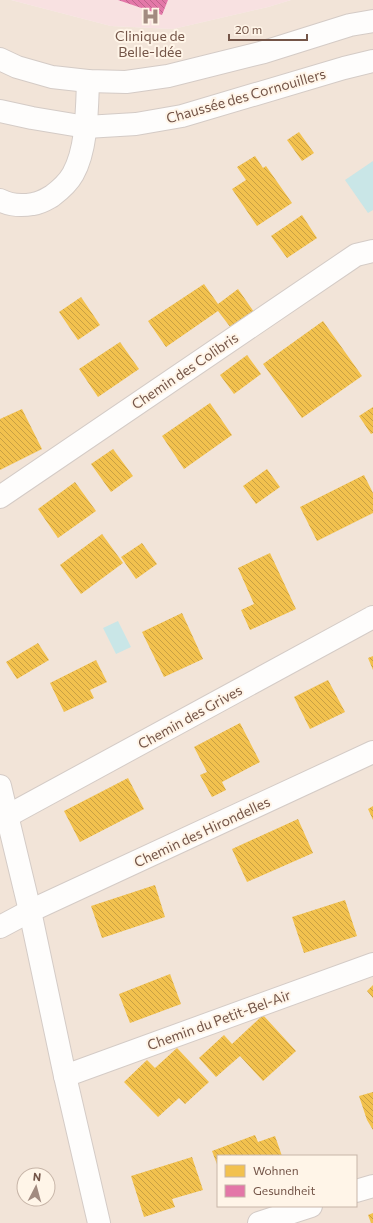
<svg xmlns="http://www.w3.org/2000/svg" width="373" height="1223" viewBox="0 0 373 1223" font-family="Commissioner,sans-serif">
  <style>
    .residential { fill: #f2e4d8; fill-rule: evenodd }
    .medical { fill: #f8e1e1 }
    .water { fill: #c9e6e7 }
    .homes { fill: url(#homes-back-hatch) }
    .health { fill: url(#health-back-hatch) }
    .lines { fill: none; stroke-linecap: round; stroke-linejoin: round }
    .minor-casing { stroke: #d4cbc6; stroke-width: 24 }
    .minor { stroke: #fefdfc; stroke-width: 22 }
    .labels { text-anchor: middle; stroke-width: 4; stroke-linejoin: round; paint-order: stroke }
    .poi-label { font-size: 14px; fill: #745548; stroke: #fff5e8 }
    .street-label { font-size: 14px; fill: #745548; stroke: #fff5e8 }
  </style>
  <defs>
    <pattern id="homes-back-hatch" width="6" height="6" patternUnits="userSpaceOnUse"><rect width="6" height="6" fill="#f2c14e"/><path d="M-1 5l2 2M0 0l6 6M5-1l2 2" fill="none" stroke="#c9a043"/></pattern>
    <pattern id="health-back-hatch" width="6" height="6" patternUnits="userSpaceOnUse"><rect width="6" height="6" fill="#e377a8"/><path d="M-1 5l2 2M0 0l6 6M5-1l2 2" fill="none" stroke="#bd648b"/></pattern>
  </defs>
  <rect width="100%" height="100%" fill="#f6efe8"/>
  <path class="residential" d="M0,0H11L111,26L173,29L268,7L291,0H373V1223H0ZM218,1156H356V1206H218ZM24,1175H48V1199H24Z"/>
  <polygon class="medical" points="11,0 291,0 268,7 173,29 111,26"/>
  <g class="water">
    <polygon points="373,161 373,210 368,213 345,180"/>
    <polygon points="118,621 131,647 116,654 103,628"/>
  </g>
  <g class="homes">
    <polygon points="299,132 314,153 302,161 287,140"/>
    <polygon points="255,156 263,168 266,166 292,203 257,226 232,189 246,180 237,167"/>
    <polygon points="302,215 317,238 287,258 271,236"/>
    <polygon points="204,284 218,304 238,289 254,312 231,328 218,311 166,347 148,321"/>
    <polygon points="81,297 100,325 78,340 59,312"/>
    <polygon points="323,321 362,376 302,418 263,364"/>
    <polygon points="120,342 139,369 98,397 79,369"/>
    <polygon points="247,355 261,374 234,394 220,375"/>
    <polygon points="210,403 232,435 184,469 162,436"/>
    <polygon points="373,407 373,433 371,434 359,416"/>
    <polygon points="22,409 42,449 0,470 0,419"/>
    <polygon points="113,449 133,476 111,492 91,464"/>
    <polygon points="267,469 280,487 256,504 243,486"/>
    <polygon points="364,475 373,493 373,513 317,541 300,507"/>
    <polygon points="75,482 96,511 58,538 38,509"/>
    <polygon points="102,534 123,563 81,594 60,565"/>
    <polygon points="142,543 157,564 136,579 121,557"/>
    <polygon points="270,553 296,609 250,630 241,610 254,604 238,568"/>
    <polygon points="182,613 203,659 164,677 142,632"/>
    <polygon points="38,643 49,660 17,679 6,662"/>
    <polygon points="373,656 373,670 368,658"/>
    <polygon points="96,660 107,682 90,690 94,698 64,712 50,683"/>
    <polygon points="328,680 345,712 310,729 294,697"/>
    <polygon points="240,723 260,762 222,782 226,790 212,797 200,775 207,772 194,747"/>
    <polygon points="128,778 144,809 80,842 64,811"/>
    <polygon points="373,806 373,820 368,809"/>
    <polygon points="298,819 313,853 247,882 232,849"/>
    <polygon points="155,885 165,917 102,938 91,906"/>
    <polygon points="345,900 357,936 304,953 292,917"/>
    <polygon points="170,974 181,1004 130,1023 119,994"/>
    <polygon points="373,985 373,998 367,991"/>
    <polygon points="263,1015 296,1051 263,1081 240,1056 216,1077 199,1058 224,1035 232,1044"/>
    <polygon points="177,1048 209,1082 185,1104 179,1098 158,1117 124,1082 147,1060 155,1068"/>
    <polygon points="373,1092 373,1130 367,1120 359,1096"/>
    <polygon points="255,1135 258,1142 275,1136 282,1156 218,1156 218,1167 212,1151"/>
    <polygon points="192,1157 203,1190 172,1199 175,1207 144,1217 131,1176"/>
    <polygon points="373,1213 373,1223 371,1223 368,1215"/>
  </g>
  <polygon class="health" points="118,0 168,0 162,15"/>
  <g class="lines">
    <defs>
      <g id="minor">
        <polyline points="0,59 17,67 52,77 88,81 126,82 168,76 264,52 350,25 373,21"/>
        <polyline points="0,111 32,118 86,127 136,124 182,116 344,68 373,61"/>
        <path d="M0,200C11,206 21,206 33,204C41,203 45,200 52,196C60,190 68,183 73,174C87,149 87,109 88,81"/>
        <polyline points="0,497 356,255 373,251"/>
        <polyline points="0,786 30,911 65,1076 99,1223"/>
        <polyline points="0,820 373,617"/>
        <polyline points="0,927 30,911 373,752"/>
        <polyline points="65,1076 373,964"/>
        <polyline points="356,1191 373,1186"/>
        <polyline points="259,1223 311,1206"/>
      </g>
    </defs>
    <use href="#minor" class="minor-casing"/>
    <use href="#minor" class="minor"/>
  </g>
  <defs>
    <symbol id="hospital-bare" viewBox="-9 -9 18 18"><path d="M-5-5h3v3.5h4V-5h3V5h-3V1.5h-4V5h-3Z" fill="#a28b80" stroke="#fff5e8" stroke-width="2.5" paint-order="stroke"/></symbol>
  </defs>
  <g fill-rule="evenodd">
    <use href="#hospital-bare" x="138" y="4" width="25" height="25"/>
  </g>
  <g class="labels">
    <g class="poi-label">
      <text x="150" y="41">Clinique de<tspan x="150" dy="16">Belle-Idée</tspan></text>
    </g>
    <g class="street-label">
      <text transform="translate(246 96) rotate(-16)" y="5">Chaussée des Cornouillers</text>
      <text transform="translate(185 371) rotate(-34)" y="5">Chemin des Colibris</text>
      <text transform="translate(190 717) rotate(-29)" y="5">Chemin des Grives</text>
      <text transform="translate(202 832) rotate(-25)" y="5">Chemin des Hirondelles</text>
      <text transform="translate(219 1020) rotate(-20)" y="5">Chemin du Petit-Bel-Air</text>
    </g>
  </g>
  <rect x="217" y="1155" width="140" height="52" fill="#fff5e8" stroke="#c7b5a8"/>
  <rect x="225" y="1165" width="20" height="12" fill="#f2c14e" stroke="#c7b5a8"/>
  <text x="253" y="1175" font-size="12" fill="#745548">Wohnen</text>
  <rect x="225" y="1185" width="20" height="12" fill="#e377a8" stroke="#c7b5a8"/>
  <text x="253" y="1195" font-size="12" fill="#745548">Gesundheit</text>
  <g transform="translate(36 1187) rotate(6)"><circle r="19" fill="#fff5e8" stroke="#c7b5a8"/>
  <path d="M0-3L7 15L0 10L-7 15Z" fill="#a28b80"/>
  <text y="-6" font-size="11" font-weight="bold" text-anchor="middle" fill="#745548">N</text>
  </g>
  <path d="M229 34v6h78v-6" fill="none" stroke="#745548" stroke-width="2"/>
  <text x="235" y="34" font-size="12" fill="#745548" stroke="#fff5e8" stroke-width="3" paint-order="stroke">20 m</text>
</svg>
